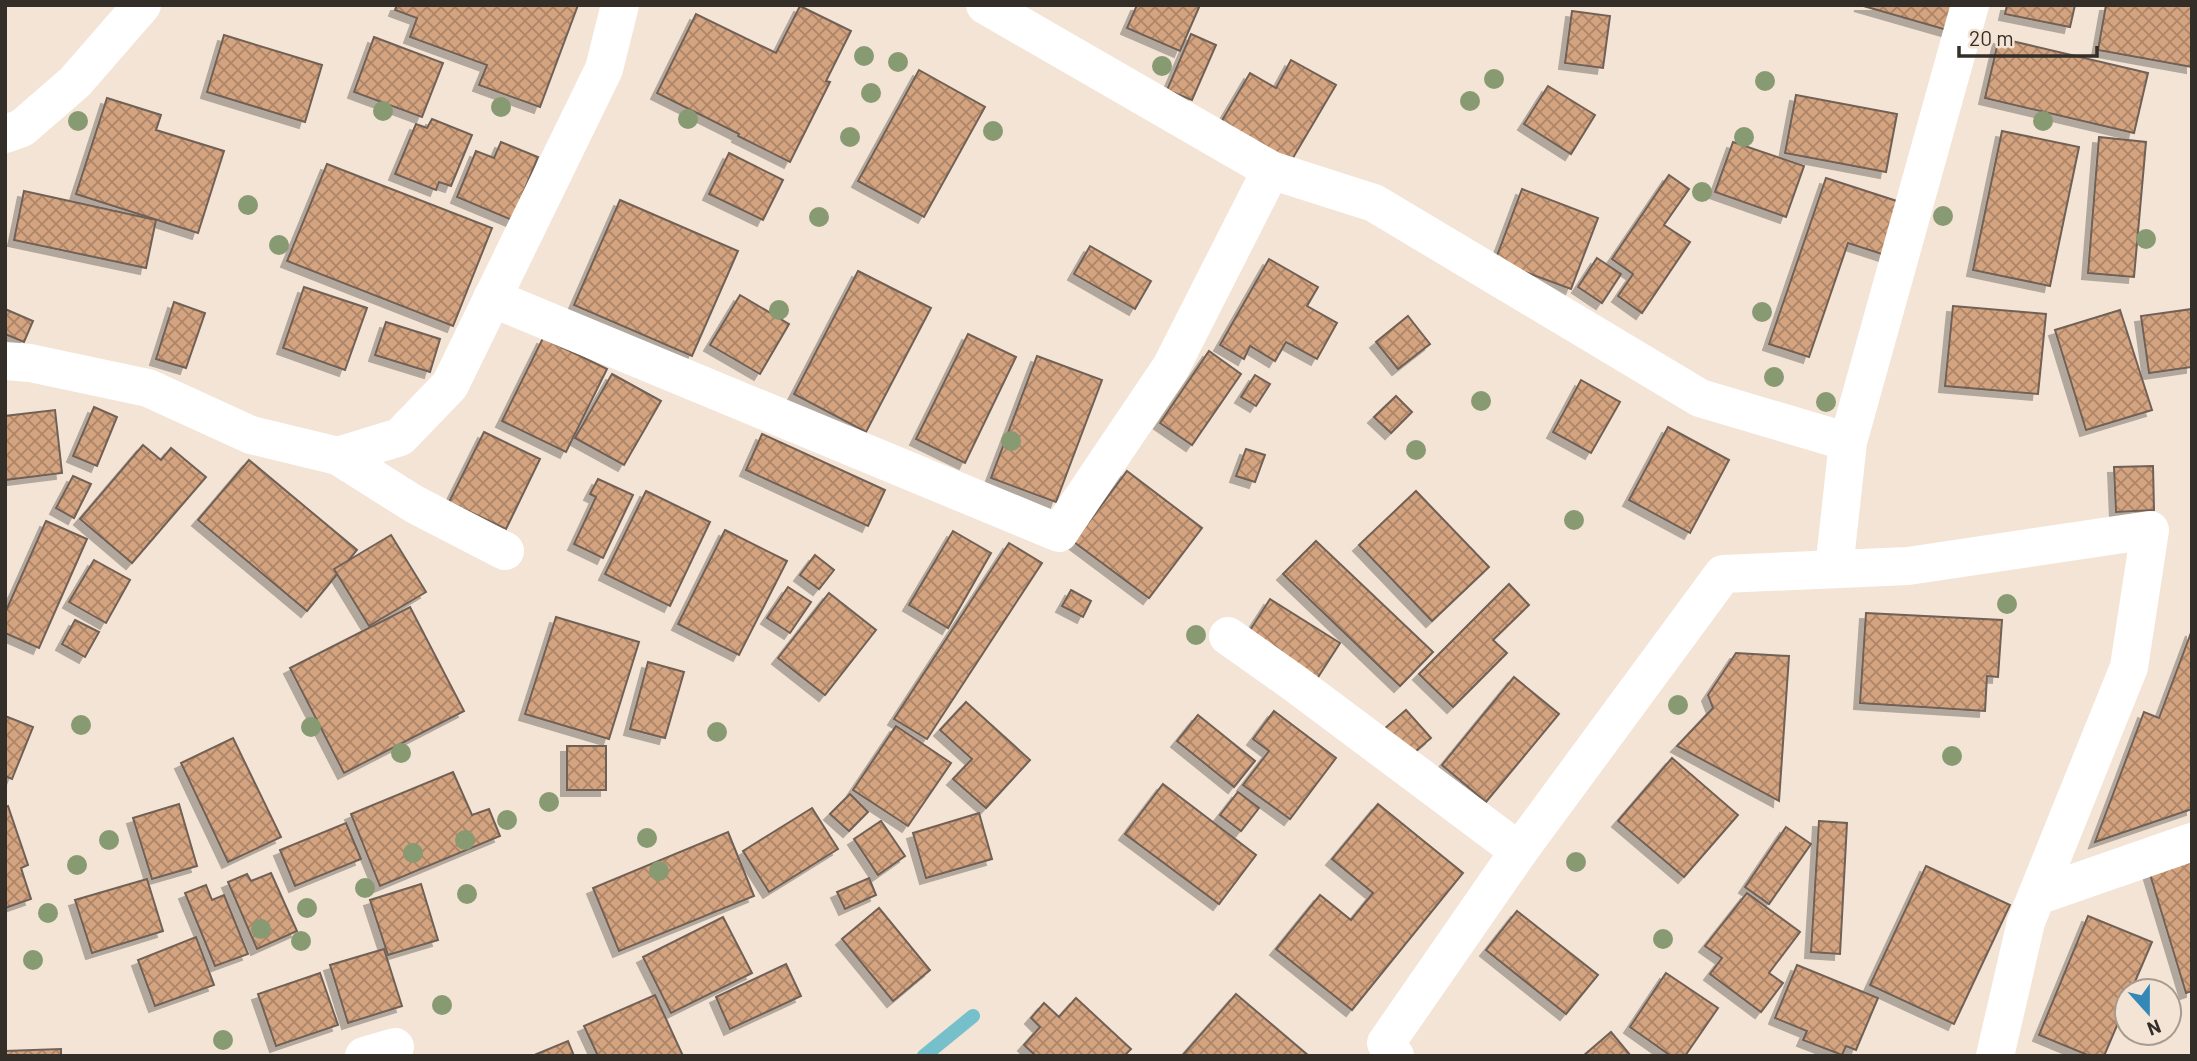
<svg xmlns="http://www.w3.org/2000/svg" width="2197" height="1061" viewBox="0 0 2197 1061" font-family="Barlow,sans-serif">
  <style>
    .lines { fill: none; stroke-linecap: round; stroke-linejoin: round }
    .stream { stroke: #76c0cc; stroke-width: 14 }
    .building { fill: url(#building-cross-hatch); stroke: #716156; stroke-width: 2; filter: url(#shadow) }
    .minor { stroke: #fff; stroke-width: 38 }
    .tree { fill: #889a71 }
  </style>
  <defs>
    <pattern id="building-cross-hatch" width="8" height="8" patternUnits="userSpaceOnUse" patternTransform="scale(1.75)"><rect width="8" height="8" fill="#d4a37f"/><path d="M0 0l8 8M0 8l8-8" fill="none" stroke="#ad8568"/></pattern>
    <filter id="shadow"><feDropShadow dx="-6" dy="6" stdDeviation="0" flood-color="#0004"/></filter>
  </defs>
  <rect width="100%" height="100%" fill="#f3e4d5"/>
  <g class="lines">
    <polyline class="stream" points="924,1056 973,1016"/>
  </g>
  <g class="building">
    <polygon points="397,5 578,5 540,107 479,85 487,65 410,37 417,18 395,10"/>
    <polygon points="1137,5 1200,5 1180,51 1127,28"/>
    <polygon points="1860,5 1955,5 1947,30"/>
    <polygon points="2007,5 2075,5 2070,27 2005,14"/>
    <polygon points="2106,5 2192,5 2192,67 2098,50"/>
    <polygon points="800,6 851,31 826,81 830,82 790,162 738,136 739,134 657,93 696,14 776,53"/>
    <polygon points="1572,11 1610,16 1603,68 1565,63"/>
    <polygon points="1191,34 1216,45 1192,100 1167,90"/>
    <polygon points="224,35 322,65 305,122 207,92"/>
    <polygon points="374,37 443,63 422,117 354,92"/>
    <polygon points="1999,38 2148,73 2134,133 1985,98"/>
    <polygon points="1291,60 1336,85 1287,168 1217,129 1250,73 1276,88"/>
    <polygon points="919,70 985,107 924,217 858,181"/>
    <polygon points="1548,86 1595,115 1571,154 1524,124"/>
    <polygon points="1796,95 1897,114 1886,172 1785,153"/>
    <polygon points="107,98 161,115 156,130 224,151 198,233 76,194"/>
    <polygon points="432,119 472,135 451,186 439,182 436,190 395,174 416,124 427,128"/>
    <polygon points="2002,131 2079,147 2050,286 1973,270"/>
    <polygon points="2099,137 2146,142 2134,277 2088,273"/>
    <polygon points="501,142 538,157 512,220 457,197 476,151 494,158"/>
    <polygon points="1733,142 1804,166 1786,217 1715,192"/>
    <polygon points="729,153 783,180 763,220 709,194"/>
    <polygon points="327,164 492,228 453,326 287,261"/>
    <polygon points="1669,175 1689,189 1664,225 1690,242 1642,313 1618,296 1633,274 1612,259"/>
    <polygon points="1826,178 1906,204 1888,256 1848,243 1809,357 1769,344"/>
    <polygon points="1522,189 1598,218 1571,289 1495,261"/>
    <polygon points="24,191 156,220 146,268 14,240"/>
    <polygon points="620,200 738,251 692,356 574,305"/>
    <polygon points="1090,246 1151,281 1135,309 1074,274"/>
    <polygon points="1597,258 1621,274 1602,303 1578,287"/>
    <polygon points="1269,259 1318,287 1307,306 1337,323 1317,359 1286,342 1275,361 1250,346 1244,359 1220,345"/>
    <polygon points="858,271 931,308 866,432 794,394"/>
    <polygon points="304,287 367,308 345,370 283,348"/>
    <polygon points="740,295 789,324 760,374 710,345"/>
    <polygon points="174,302 205,313 186,368 156,359"/>
    <polygon points="1953,306 2046,314 2038,394 1945,386"/>
    <polygon points="5,309 33,321 24,342 5,334"/>
    <polygon points="2192,309 2192,367 2149,373 2141,316"/>
    <polygon points="2120,310 2152,410 2086,430 2055,330"/>
    <polygon points="1408,316 1430,344 1398,369 1376,342"/>
    <polygon points="386,322 440,339 430,372 375,355"/>
    <polygon points="968,334 1016,357 965,463 916,439"/>
    <polygon points="543,338 607,369 566,452 502,421"/>
    <polygon points="1209,351 1241,374 1192,445 1160,423"/>
    <polygon points="1037,356 1102,380 1056,502 991,478"/>
    <polygon points="612,374 661,401 624,465 575,438"/>
    <polygon points="1255,375 1270,384 1256,406 1241,397"/>
    <polygon points="1581,380 1620,402 1591,453 1553,432"/>
    <polygon points="1396,396 1412,412 1391,433 1374,417"/>
    <polygon points="94,407 117,417 97,466 73,456"/>
    <polygon points="55,410 62,473 5,480 5,416"/>
    <polygon points="1668,427 1729,460 1690,533 1629,500"/>
    <polygon points="484,432 540,459 506,529 449,502"/>
    <polygon points="762,434 885,490 868,526 746,470"/>
    <polygon points="143,445 161,460 171,448 206,477 132,563 80,519"/>
    <polygon points="1246,449 1265,455 1255,482 1236,476"/>
    <polygon points="249,460 357,550 307,611 198,520"/>
    <polygon points="2153,466 2154,510 2116,512 2114,467"/>
    <polygon points="1127,471 1202,528 1149,598 1074,542"/>
    <polygon points="73,476 91,484 74,518 56,508"/>
    <polygon points="598,479 633,495 603,558 574,544 596,497 590,494"/>
    <polygon points="646,491 710,522 670,606 605,574"/>
    <polygon points="1416,491 1489,567 1432,621 1359,545"/>
    <polygon points="46,521 87,539 39,648 5,633 5,613"/>
    <polygon points="725,530 787,561 739,655 678,624"/>
    <polygon points="953,531 991,553 948,628 909,605"/>
    <polygon points="391,535 426,592 369,626 334,569"/>
    <polygon points="1316,541 1433,652 1400,686 1283,574"/>
    <polygon points="1009,543 1042,563 927,739 894,719"/>
    <polygon points="815,555 834,570 819,589 800,575"/>
    <polygon points="94,560 130,580 106,623 69,602"/>
    <polygon points="1509,584 1529,605 1493,640 1507,653 1453,707 1419,674"/>
    <polygon points="788,587 811,602 790,633 767,618"/>
    <polygon points="1071,590 1091,601 1083,617 1062,606"/>
    <polygon points="829,593 876,630 825,695 778,658"/>
    <polygon points="1270,599 1340,643 1315,682 1245,638"/>
    <polygon points="410,607 464,711 344,773 290,668"/>
    <polygon points="1866,613 2002,620 1998,677 1987,676 1985,711 1860,703"/>
    <polygon points="556,617 639,642 609,739 525,714"/>
    <polygon points="75,620 99,632 85,657 62,644"/>
    <polygon points="2192,630 2192,809 2095,842 2144,712 2159,718"/>
    <polygon points="1736,653 1789,656 1779,801 1677,746 1713,708 1708,695"/>
    <polygon points="648,662 684,672 665,738 630,729"/>
    <polygon points="1514,677 1559,714 1486,802 1442,765"/>
    <polygon points="966,702 1030,760 986,808 953,779 972,759 940,730"/>
    <polygon points="1406,710 1431,738 1409,757 1384,729"/>
    <polygon points="1274,711 1336,758 1290,819 1243,785 1269,751 1253,739"/>
    <polygon points="1198,715 1255,761 1234,787 1177,741"/>
    <polygon points="5,716 33,727 12,779 5,776"/>
    <polygon points="896,726 951,763 908,826 853,790"/>
    <polygon points="233,738 281,837 228,862 181,763"/>
    <rect x="567" y="746" width="39" height="44"/>
    <polygon points="1672,758 1738,815 1684,877 1618,821"/>
    <polygon points="453,772 472,815 489,809 500,836 380,886 351,814"/>
    <polygon points="1163,784 1256,855 1219,904 1125,834"/>
    <polygon points="1238,792 1259,808 1241,831 1220,815"/>
    <polygon points="850,794 868,812 849,831 830,814"/>
    <polygon points="179,804 197,866 152,879 133,818"/>
    <polygon points="1378,804 1463,873 1352,1010 1276,949 1320,895 1351,920 1373,893 1332,859"/>
    <polygon points="8,806 28,865 21,868 31,899 5,908 5,807"/>
    <polygon points="812,808 838,849 769,892 743,851"/>
    <polygon points="979,813 992,859 926,878 913,833"/>
    <polygon points="881,821 905,856 878,875 854,839"/>
    <polygon points="1819,821 1847,823 1840,954 1811,952"/>
    <polygon points="346,823 361,859 295,886 280,850"/>
    <polygon points="1786,827 1811,844 1769,904 1745,887"/>
    <polygon points="728,832 754,896 619,951 593,888"/>
    <polygon points="2192,857 2192,991 2186,993 2149,871"/>
    <polygon points="1926,866 2010,905 1954,1024 1870,985"/>
    <polygon points="271,873 297,931 257,949 228,882 247,874 251,881"/>
    <polygon points="869,878 876,895 845,909 837,892"/>
    <polygon points="147,879 163,931 92,953 75,900"/>
    <polygon points="421,884 438,940 388,955 370,900"/>
    <polygon points="206,885 212,900 224,895 248,954 215,966 185,893"/>
    <polygon points="1747,893 1800,932 1769,973 1783,983 1761,1012 1710,974 1722,958 1705,946"/>
    <polygon points="879,908 930,970 893,1001 842,939"/>
    <polygon points="1517,911 1598,975 1566,1014 1486,950"/>
    <polygon points="2088,916 2152,942 2131,991 2127,991 2127,1002 2104,1056 2090,1056 2039,1035"/>
    <polygon points="723,917 752,973 671,1013 643,957"/>
    <polygon points="196,937 214,985 155,1006 138,960"/>
    <polygon points="384,949 402,1006 348,1023 330,965"/>
    <polygon points="786,964 801,996 730,1029 716,997"/>
    <polygon points="1797,965 1878,998 1856,1050 1846,1046 1842,1055 1803,1040 1807,1031 1775,1018"/>
    <polygon points="320,973 338,1025 276,1046 258,994"/>
    <polygon points="1666,973 1718,1008 1685,1056 1671,1056 1630,1027"/>
    <polygon points="1236,994 1309,1056 1182,1056"/>
    <polygon points="655,995 683,1056 598,1056 584,1026"/>
    <polygon points="1076,998 1131,1049 1124,1056 1036,1056 1024,1045 1040,1027 1031,1018 1044,1003 1059,1017"/>
    <polygon points="1611,1032 1631,1056 1583,1056"/>
    <polygon points="568,1041 574,1056 532,1056"/>
    <polygon points="61,1049 61,1056 5,1056 5,1051"/>
  </g>
  <g class="lines">
    <g class="minor">
      <polyline points="985,5 1271,170 1374,203 1700,398 1848,442"/>
      <polyline points="5,134 22,128 75,82 142,5"/>
      <polyline points="492,298 1059,533 1171,367 1271,170"/>
      <polyline points="5,361 30,363 148,388 251,435 338,456 400,437 450,385 604,69 620,5"/>
      <polyline points="338,456 414,504 505,551"/>
      <polyline points="1834,569 1848,442 1970,5"/>
      <polyline points="1228,636 1293,682 1519,851"/>
      <polyline points="2037,896 2192,842"/>
      <polyline points="364,1056 395,1047"/>
      <polyline points="1395,1056 1386,1043 1519,851 1723,574 1908,566 2150,530 2129,667 2026,922 1995,1056"/>
    </g>
  </g>
  <g class="tree">
    <circle cx="864" cy="56" r="10"/>
    <circle cx="898" cy="62" r="10"/>
    <circle cx="1162" cy="66" r="10"/>
    <circle cx="1494" cy="79" r="10"/>
    <circle cx="1765" cy="81" r="10"/>
    <circle cx="871" cy="93" r="10"/>
    <circle cx="1470" cy="101" r="10"/>
    <circle cx="501" cy="107" r="10"/>
    <circle cx="383" cy="111" r="10"/>
    <circle cx="688" cy="119" r="10"/>
    <circle cx="78" cy="121" r="10"/>
    <circle cx="2043" cy="121" r="10"/>
    <circle cx="993" cy="131" r="10"/>
    <circle cx="850" cy="137" r="10"/>
    <circle cx="1744" cy="137" r="10"/>
    <circle cx="1702" cy="192" r="10"/>
    <circle cx="248" cy="205" r="10"/>
    <circle cx="1943" cy="216" r="10"/>
    <circle cx="819" cy="217" r="10"/>
    <circle cx="2146" cy="239" r="10"/>
    <circle cx="279" cy="245" r="10"/>
    <circle cx="779" cy="310" r="10"/>
    <circle cx="1762" cy="312" r="10"/>
    <circle cx="1774" cy="377" r="10"/>
    <circle cx="1481" cy="401" r="10"/>
    <circle cx="1826" cy="402" r="10"/>
    <circle cx="1011" cy="441" r="10"/>
    <circle cx="1416" cy="450" r="10"/>
    <circle cx="1574" cy="520" r="10"/>
    <circle cx="2007" cy="604" r="10"/>
    <circle cx="1196" cy="635" r="10"/>
    <circle cx="1678" cy="705" r="10"/>
    <circle cx="81" cy="725" r="10"/>
    <circle cx="311" cy="727" r="10"/>
    <circle cx="717" cy="732" r="10"/>
    <circle cx="401" cy="753" r="10"/>
    <circle cx="1952" cy="756" r="10"/>
    <circle cx="549" cy="802" r="10"/>
    <circle cx="507" cy="820" r="10"/>
    <circle cx="647" cy="838" r="10"/>
    <circle cx="109" cy="840" r="10"/>
    <circle cx="465" cy="840" r="10"/>
    <circle cx="413" cy="853" r="10"/>
    <circle cx="1576" cy="862" r="10"/>
    <circle cx="77" cy="865" r="10"/>
    <circle cx="659" cy="871" r="10"/>
    <circle cx="365" cy="888" r="10"/>
    <circle cx="467" cy="894" r="10"/>
    <circle cx="307" cy="908" r="10"/>
    <circle cx="48" cy="913" r="10"/>
    <circle cx="261" cy="929" r="10"/>
    <circle cx="1663" cy="939" r="10"/>
    <circle cx="301" cy="941" r="10"/>
    <circle cx="33" cy="960" r="10"/>
    <circle cx="442" cy="1005" r="10"/>
    <circle cx="223" cy="1040" r="10"/>
  </g>
  <rect width="2197" height="1061" fill="none" stroke="#342e28" stroke-width="14"/>
  <g transform="translate(2148 1012) rotate(159)"><circle r="33" fill="#f3e4d5" stroke="#a79b90" stroke-width="2"/>
  <path d="M0-5L12 26L0 18L-12 26Z" fill="#3388b7"/>
  <text y="-10" font-size="19" font-weight="bold" text-anchor="middle" fill="#342e28">N</text>
  </g>
  <path d="M1959 46v10h138v-10" fill="none" stroke="#342e28" stroke-width="3.5"/>
  <text x="1969" y="46" font-size="21" fill="#342e28" stroke="#f3e4d5" stroke-width="5" paint-order="stroke">20 m</text>
</svg>
